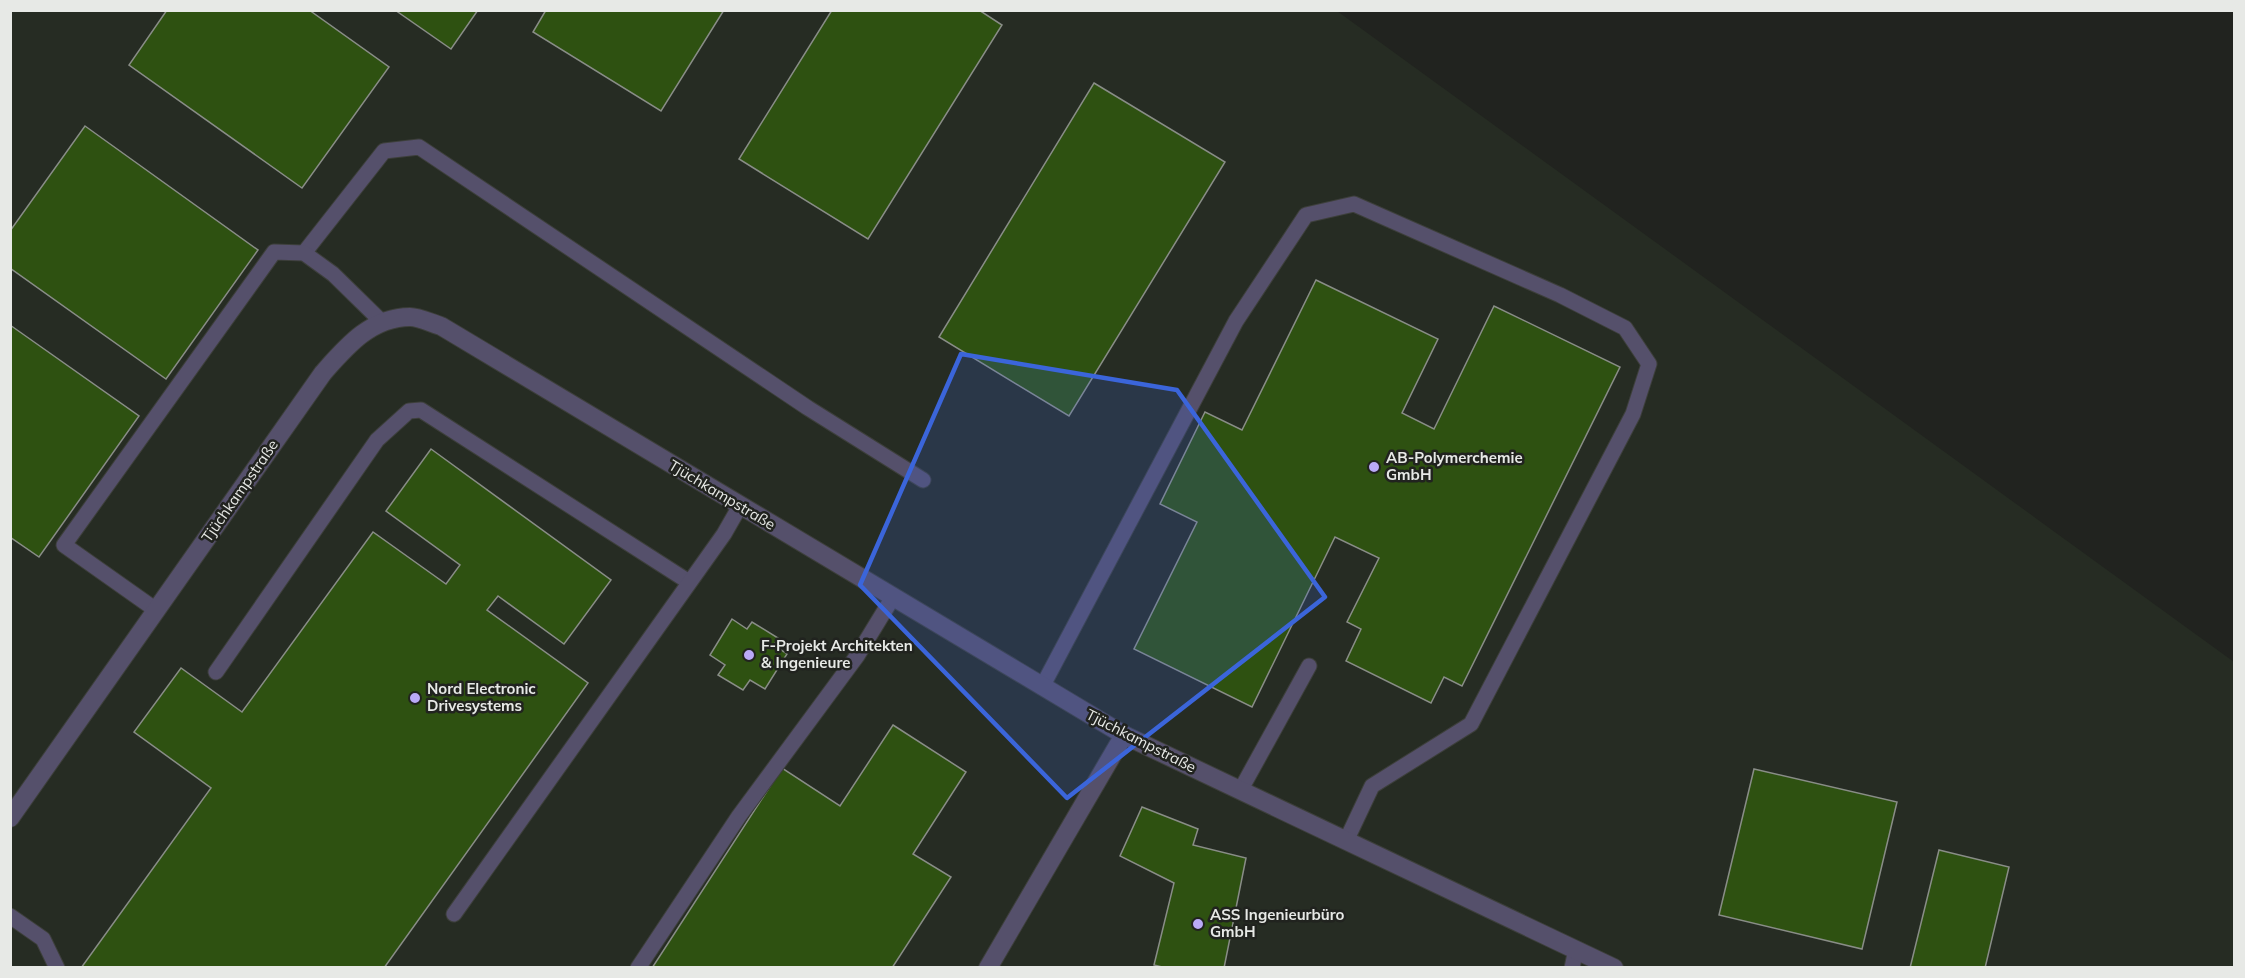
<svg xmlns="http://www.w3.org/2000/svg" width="2245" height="978" viewBox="0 0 2245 978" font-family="Mulish,sans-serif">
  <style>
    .built { fill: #262c23 }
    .building { fill: #2e5111; stroke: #898d87; stroke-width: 1.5 }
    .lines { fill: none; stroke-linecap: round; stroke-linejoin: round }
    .service-casing { stroke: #3d3f3b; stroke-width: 17 }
    .minor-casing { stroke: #3d3f3b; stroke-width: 20 }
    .service { stroke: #55506b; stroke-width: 15 }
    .minor { stroke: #55506b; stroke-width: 18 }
    .marked { fill: #3b65da; fill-opacity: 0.2; stroke: #3b65da; stroke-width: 4.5; stroke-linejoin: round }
    .poi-dot { fill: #baaaf7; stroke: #21231f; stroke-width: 2 }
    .labels { text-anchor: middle; stroke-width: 5; stroke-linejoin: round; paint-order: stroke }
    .poi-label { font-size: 15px; font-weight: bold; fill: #e7e9e6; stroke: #21231f; text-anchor: start }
    .street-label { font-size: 15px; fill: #e7e9e6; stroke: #21231f }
  </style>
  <rect width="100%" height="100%" fill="#21231f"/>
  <polygon class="built" points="10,11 1337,11 2234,662 2234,967 11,967"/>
  <g class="building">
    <polygon points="167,10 309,10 389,67 302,188 129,65"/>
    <polygon points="395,10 478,10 451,49"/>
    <polygon points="546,10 724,10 661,111 533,32"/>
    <polygon points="832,10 979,10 1002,25 868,239 739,159"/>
    <polygon points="1094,83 1225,162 1069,416 939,337"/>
    <polygon points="85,126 258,250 166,379 10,268 10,231"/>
    <polygon points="1316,280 1438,339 1402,413 1434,429 1494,306 1620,367 1462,686 1444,677 1431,703 1346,661 1361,629 1347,622 1379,558 1335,537 1252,707 1134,649 1197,522 1160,504 1205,412 1242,430"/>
    <polygon points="10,325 139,416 39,557 10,537"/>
    <polygon points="431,449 611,580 564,644 498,596 487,610 588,683 384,968 81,968 211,788 134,732 181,668 242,712 373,532 446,584 460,565 386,511"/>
    <polygon points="732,619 747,629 752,622 778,638 774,645 787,654 765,689 750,680 743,690 718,675 725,665 710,655"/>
    <polygon points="893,725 966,772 913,854 951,877 892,968 652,968 782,768 840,806"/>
    <polygon points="1754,769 1897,802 1862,949 1719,915"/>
    <polygon points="1142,807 1198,829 1193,845 1246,858 1224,968 1166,968 1154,965 1174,883 1120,856"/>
    <polygon points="1939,850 2009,867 1985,968 1910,968"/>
  </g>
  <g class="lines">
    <defs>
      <g id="service">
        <polyline points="304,253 384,151 419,147 808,408 923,480"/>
        <polyline points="156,610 64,545 274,252 304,253 333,274 382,322"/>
        <polyline points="216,672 377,440 409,411 421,410 689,582"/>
        <polyline points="1042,687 1236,321 1306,215 1354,204 1560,295 1625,328 1649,364 1633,414 1471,724 1372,786 1346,841"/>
        <polyline points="1240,791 1309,666"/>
        <polyline points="454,914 724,534 740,506"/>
        <polyline points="10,916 43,939 57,968"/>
        <polyline points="638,968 739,816 857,656 893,597"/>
        <polyline points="1572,968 1576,949"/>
      </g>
      <g id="minor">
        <path d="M10,818L323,373C346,347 371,317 410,317C419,317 431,323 441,326L1124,735L1614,968"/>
        <polyline points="988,968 1124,735"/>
      </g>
    </defs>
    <use href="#service" class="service-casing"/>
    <use href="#minor" class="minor-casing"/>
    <use href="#service" class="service"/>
    <use href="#minor" class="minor"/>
  </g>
  <path class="marked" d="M961,354L1177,390L1325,597L1067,798L860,585Z"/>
  <g class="poi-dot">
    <circle cx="1374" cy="467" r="6"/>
    <circle cx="749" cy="655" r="6"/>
    <circle cx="415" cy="698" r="6"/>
    <circle cx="1198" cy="924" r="6"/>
  </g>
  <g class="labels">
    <g class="poi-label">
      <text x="1386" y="463">AB-Polymerchemie<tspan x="1386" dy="17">GmbH</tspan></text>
      <text x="761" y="651">F-Projekt Architekten<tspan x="761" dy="17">&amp; Ingenieure</tspan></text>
      <text x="427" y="694">Nord Electronic<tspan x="427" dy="17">Drivesystems</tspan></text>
      <text x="1210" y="920">ASS Ingenieurbüro<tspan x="1210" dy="17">GmbH</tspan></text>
    </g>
    <g class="street-label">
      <text transform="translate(240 491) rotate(-55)" y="5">Tjüchkampstraße</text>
      <text transform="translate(722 495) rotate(31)" y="5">Tjüchkampstraße</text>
      <text transform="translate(1141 741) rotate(27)" y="5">Tjüchkampstraße</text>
    </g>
  </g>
  <rect width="2245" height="978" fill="none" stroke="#e7e9e6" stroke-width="24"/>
</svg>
